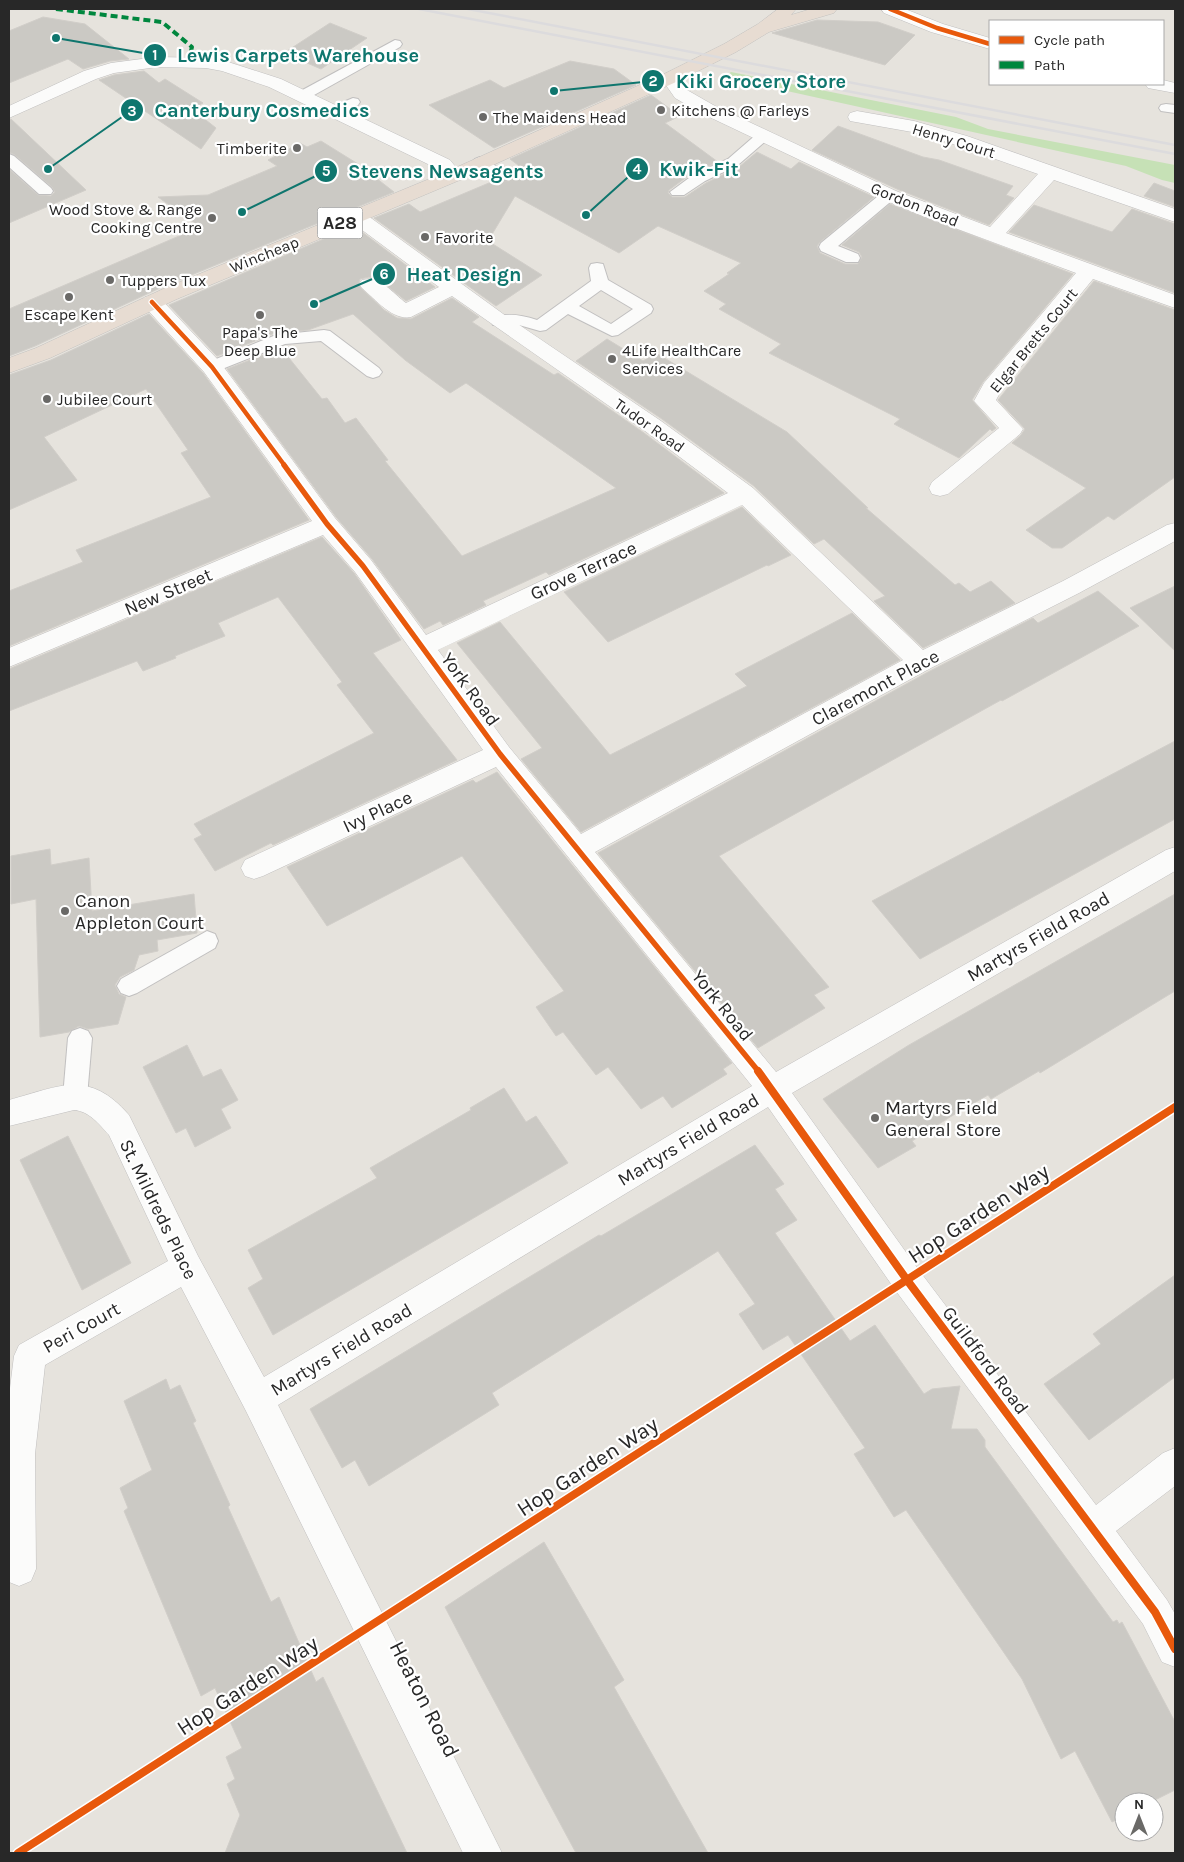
<svg xmlns="http://www.w3.org/2000/svg" width="1184" height="1862" viewBox="0 0 1184 1862" font-family="Karla,sans-serif">
  <style>
    .green { fill: #c6e1b6 }
    .building { fill: #cbc9c4; stroke: #d1cec9 }
    .lines { fill: none; stroke-linecap: round; stroke-linejoin: round }
    .lane-casing { stroke: #c0bfbf; stroke-width: 2 }
    .street-casing { stroke: #c0bfbf; stroke-width: 1 }
    .highway-casing { stroke: #c3c2c0; stroke-width: 1 }
    .lane { fill: #fbfbfa; fill-rule: evenodd }
    .street { fill: #fbfbfa; fill-rule: evenodd }
    .highway { fill: #e7dcd2; fill-rule: evenodd }
    .rail { stroke: #dcdbdd; stroke-width: 2.5 }
    .quiet { stroke: #00873e; stroke-width: 4; stroke-dasharray: 7 4; stroke-linecap: butt }
    .cycleway-far2-casing { stroke: #fff; stroke-width: 7 }
    .cycleway-far1-casing { stroke: #fff; stroke-width: 9 }
    .cycleway-casing { stroke: #fff; stroke-width: 11 }
    .cycleway-far2 { stroke: #e8590c; stroke-width: 4.5 }
    .cycleway-far1 { stroke: #e8590c; stroke-width: 5.5 }
    .cycleway { stroke: #e8590c; stroke-width: 8 }
    .poi-dot { fill: #6a6967; stroke: #fff; stroke-width: 2 }
    .labels { text-anchor: middle; stroke-width: 4.5; stroke-linejoin: round; paint-order: stroke }
    .far-poi-label { font-size: 16px; fill: #282828; stroke: #fff; text-anchor: start }
    .far-street-label { font-size: 16px; fill: #282828; stroke: #fff }
    .shield { fill: #fff; stroke: #686868; stroke-width: 1 }
    .shield-label { font-size: 18px; font-weight: bold; fill: #282828 }
    .street-label { font-size: 19px; fill: #282828; stroke: #fff }
    .poi-label { font-size: 19px; fill: #282828; stroke: #fff; text-anchor: start }
    .near-street-label { font-size: 22px; fill: #282828; stroke: #fff }
    .leader { fill: none; stroke: #0f766e; stroke-width: 2 }
    .callout-dot { fill: #0f766e; stroke: #fff; stroke-width: 2 }
    .mark-label { font-size: 15px; text-anchor: middle; font-weight: bold; fill: #fff }
    .callout-label { font-size: 20px; text-anchor: middle; font-weight: bold; fill: #0f766e; stroke: #fff; stroke-width: 4.5; stroke-linejoin: round; paint-order: stroke }
  </style>
  <rect width="100%" height="100%" fill="#e6e3dd"/>
  <polygon class="green" points="731,72 956,117 988,129 1175,165 1175,183 1162,180 1126,166 724,77"/>
  <g class="building">
    <polygon points="43,17 85,24 129,59 110,61 83,69 68,59 9,83 9,31"/>
    <polygon points="817,20 878,22 915,35 885,65 772,33"/>
    <polygon points="330,23 367,38 321,69 284,53"/>
    <polygon points="570,61 614,69 636,85 494,148 429,105 490,80 504,88"/>
    <polygon points="144,71 159,83 165,79 203,103 192,109 216,128 201,149 99,80 114,75"/>
    <polygon points="651,95 680,116 665,123 718,162 692,173 669,190 668,193 672,197 685,197 706,183 739,167 757,152 791,169 799,162 874,197 820,242 817,246 820,253 845,264 858,264 862,257 859,252 842,245 890,204 1073,274 983,382 972,400 996,428 992,431 990,429 959,458 894,424 900,419 769,353 781,344 719,309 726,304 704,291 729,274 727,273 741,263 658,226 619,253 515,196 488,241 542,275 496,306 374,218 409,204 420,212 496,180 509,181 513,176 510,173 522,168 510,159"/>
    <polygon points="11,119 86,190 9,223 9,169 38,195 51,196 55,192 52,187 15,155 9,152 9,120"/>
    <polygon points="838,126 923,157 939,160 1013,186 1006,195 1014,198 989,225 897,189 812,150"/>
    <polygon points="321,141 358,164 394,192 162,287 35,346 9,356 9,309 200,227 158,197 208,195 277,166 268,160 300,143 307,147"/>
    <polygon points="1154,183 1175,191 1175,207 1144,196"/>
    <polygon points="1034,205 1112,232 1132,209 1175,224 1175,293 1009,232"/>
    <polygon points="354,226 435,287 406,301 381,281 369,277 360,279 358,285 384,310 397,318 411,319 452,298 479,317 472,322 554,375 558,373 644,433 724,493 549,575 546,572 483,601 486,605 443,625 440,621 424,629 372,559 336,517 227,369 281,348 322,399 327,398 345,423 356,418 388,460 385,461 462,556 616,488 466,383 450,393 405,360 353,314 308,330 275,333 217,356 169,305"/>
    <polygon points="1094,281 1175,310 1175,477 1114,520 1108,516 1062,548 1052,548 1026,530 1086,488 1012,443 1021,435 1025,429 998,400"/>
    <polygon points="149,314 203,373 309,520 9,646 9,591 83,562 76,550 211,497 181,453 188,450 146,389 44,437 77,480 9,510 9,375 51,360"/>
    <polygon points="607,339 643,361 656,353 787,432 868,508 866,508 955,585 959,583 970,592 991,581 1015,603 923,648 874,601 885,596 824,539 814,544 754,486 662,419 576,361"/>
    <polygon points="742,507 791,555 768,566 767,565 608,642 564,592"/>
    <polygon points="322,537 354,573 401,640 373,653 457,760 273,845 271,843 215,871 194,839 202,835 194,824 374,733 337,685 342,682 278,597 218,623 225,636 175,656 176,658 143,671 137,661 9,711 9,669"/>
    <polygon points="1175,586 1175,651 1130,608"/>
    <polygon points="1098,591 1139,626 1002,701 1001,700 719,856 829,987 814,995 825,1008 758,1048 598,853 930,671 1033,618 1038,623"/>
    <polygon points="852,613 900,660 581,832 521,759 542,748 457,643 500,622 610,755 747,686 735,674"/>
    <polygon points="1175,741 1175,819 920,959 872,901"/>
    <polygon points="497,772 732,1063 723,1069 727,1074 672,1108 663,1096 641,1109 608,1067 596,1075 563,1032 556,1036 536,1007 564,991 462,856 327,926 287,867 473,780 476,783"/>
    <polygon points="50,849 51,865 89,858 92,911 194,894 197,933 157,940 158,951 139,955 134,970 120,977 115,985 119,994 126,997 118,1024 88,1029 79,1026 69,1032 40,1037 36,899 11,904 11,856"/>
    <polygon points="1175,894 1175,991 1040,1073 1039,1071 991,1099 988,1095 950,1117 912,1141 916,1146 878,1168 823,1099 909,1045"/>
    <polygon points="187,1045 203,1077 221,1069 238,1100 221,1109 231,1128 195,1147 186,1128 176,1133 143,1067"/>
    <polygon points="504,1088 526,1122 536,1116 568,1163 273,1335 248,1288 263,1279 248,1250 377,1178 370,1168 471,1110 470,1108"/>
    <polygon points="68,1136 131,1263 82,1290 20,1160"/>
    <polygon points="755,1145 784,1184 775,1189 797,1220 775,1233 850,1341 875,1325 924,1394 932,1389 960,1386 951,1429 977,1429 985,1440 985,1447 1113,1622 1117,1620 1119,1624 1122,1622 1175,1722 1175,1790 1151,1802 1124,1802 1124,1816 1112,1822 1075,1751 1061,1759 1022,1679 906,1510 894,1517 854,1454 865,1448 788,1335 763,1350 739,1314 755,1304 718,1251 492,1393 499,1405 369,1486 355,1460 342,1468 310,1409 599,1235 601,1236"/>
    <polygon points="1175,1275 1175,1377 1089,1440 1044,1384 1101,1344 1093,1334"/>
    <polygon points="166,1379 170,1390 180,1385 196,1421 193,1423 230,1505 228,1507 271,1602 279,1597 316,1682 323,1677 407,1853 225,1853 240,1815 227,1784 235,1779 226,1757 242,1748 215,1688 201,1696 124,1511 128,1508 120,1488 152,1470 124,1401"/>
    <polygon points="544,1542 624,1680 614,1687 708,1853 576,1853 482,1678 445,1607"/>
  </g>
  <g class="lines">
    <defs>
      <g id="lane">
        <polygon points="395,40 400,41 402,44 400,47 307,99 297,99 295,96 297,93"/>
        <polygon points="353,98 358,99 360,102 358,105 339,114 329,114 326,111 329,108"/>
        <polygon points="1166,104 1175,105 1175,113 1161,111 1159,108 1161,105"/>
        <polygon points="763,131 768,133 771,136 768,139 738,165 705,181 684,195 672,195 670,192 693,175 728,159 758,133"/>
        <polygon points="9,154 14,156 51,188 53,191 51,194 39,194 9,167"/>
        <path d="M480,157L485,159L511,176L509,179C496,182 485,172 475,165L472,162L475,159Z"/>
        <polygon points="889,190 895,192 897,195 895,198 838,246 858,254 860,258 858,262 846,262 821,251 819,247 821,243 883,192"/>
        <path d="M597,263L603,264L608,280L651,305L653,309L651,313L618,335L612,336L568,314L546,330L540,331L519,325H493L491,321L493,317C508,313 522,315 537,320L591,281L589,268L591,264ZM601,290L633,309L611,324L579,306Z"/>
        <polygon points="324,330 330,331 379,368 382,372 379,376 373,378 367,376 321,341 285,344 212,373 206,371 203,367 206,363 276,335"/>
        <polygon points="207,931 215,934 218,941 215,948 137,993 129,996 121,993 117,986 121,979"/>
        <polygon points="80,1028 88,1031 92,1038 87,1097 83,1105 75,1108 67,1105 63,1097 68,1038 72,1031"/>
      </g>
      <g id="street">
        <polygon points="881,9 905,9 943,24 990,38 990,49 931,32 884,13"/>
        <path d="M157,57L206,58L225,61L281,79L450,160L463,176L460,180C447,183 444,177 436,168L269,87L222,71L206,68L157,67L114,73L96,79L9,118V106L84,71L111,63Z"/>
        <polygon points="670,73 676,74 687,90 715,106 896,191 990,227 1038,174 953,144 912,132 850,121 848,117 850,113 857,111 914,121 967,136 1175,209 1175,222 1054,180 1006,233 1175,295 1175,308 1093,279 1001,391 996,400 1023,429 1020,434 948,494 940,496 932,494 929,488 932,482 999,428 974,401 984,383 1076,273 920,215 882,199 703,114 675,98 661,78 664,74"/>
        <polygon points="1163,80 1175,83 1175,93 1148,88 1145,84 1163,84"/>
        <path d="M357,211L364,213L506,316L661,421L753,488L923,650L1063,581L1167,525L1175,523V541L1079,593L929,669L595,852L776,1072L1166,850L1175,847V871L792,1093L918,1269L1096,1505L1163,1453L1175,1448V1486L1116,1531L1167,1600L1175,1614V1667L1162,1662L1143,1624L896,1291L768,1107L278,1405L502,1853H463L246,1411L181,1287L45,1365L35,1454L36,1569L31,1581L19,1586L9,1582V1396L14,1356L19,1345L168,1261L109,1135C99,1124 89,1111 74,1110L9,1126V1100C60,1086 89,1069 129,1115L198,1256L264,1377L752,1086L496,767L263,876L254,879L245,876L241,868L245,860L483,750L355,572L323,535L9,667V648L312,521L204,372L145,307L142,302L145,297L152,296L159,297L220,362L335,518L371,560L426,635L728,493L645,431L452,296L411,317C393,321 375,299 362,288L359,284L362,280C379,275 393,293 406,303L439,287L350,221L347,217L350,213ZM742,505L903,660L581,834L509,747L438,650Z"/>
      </g>
      <polygon id="highway" points="778,9 796,9 791,15 811,9 837,9 834,13 769,32 736,52 676,82 460,180 177,299 50,358 9,373 9,358 36,348 163,289 446,172 664,74 724,44 758,24"/>
    </defs>
    <use href="#lane" class="lane-casing"/>
    <use href="#street" class="street-casing"/>
    <use href="#highway" class="highway-casing"/>
    <use href="#lane" class="lane"/>
    <use href="#street" class="street"/>
    <use href="#highway" class="highway"/>
    <g class="rail">
      <polyline points="419,9 1175,154"/>
      <polyline points="468,9 1175,145"/>
    </g>
    <polyline class="quiet" points="56,9 162,22 192,47 188,62"/>
    <defs>
      <g id="cycleway-far2">
        <polyline points="890,9 937,28 990,44"/>
        <polyline points="152,302 212,367 285,466"/>
      </g>
      <polyline id="cycleway-far1" points="284,465 327,524 363,566 500,754 759,1072"/>
      <g id="cycleway">
        <polyline points="758,1071 907,1280 1155,1612 1175,1649"/>
        <polyline points="18,1853 1175,1107"/>
      </g>
    </defs>
    <use href="#cycleway-far2" class="cycleway-far2-casing"/>
    <use href="#cycleway-far1" class="cycleway-far1-casing"/>
    <use href="#cycleway" class="cycleway-casing"/>
    <use href="#cycleway-far2" class="cycleway-far2"/>
    <use href="#cycleway-far1" class="cycleway-far1"/>
    <use href="#cycleway" class="cycleway"/>
  </g>
  <g class="poi-dot">
    <circle cx="661" cy="110" r="5"/>
    <circle cx="483" cy="117" r="5"/>
    <circle cx="297" cy="148" r="5"/>
    <circle cx="212" cy="218" r="5"/>
    <circle cx="425" cy="237" r="5"/>
    <circle cx="110" cy="280" r="5"/>
    <circle cx="69" cy="297" r="5"/>
    <circle cx="260" cy="315" r="5"/>
    <circle cx="612" cy="359" r="5"/>
    <circle cx="47" cy="399" r="5"/>
    <circle cx="65" cy="911" r="5"/>
    <circle cx="875" cy="1118" r="5"/>
  </g>
  <g class="labels">
    <g class="far-poi-label">
      <text x="671" y="116">Kitchens @ Farleys</text>
      <text x="493" y="123">The Maidens Head</text>
      <text x="287" y="154" text-anchor="end">Timberite</text>
      <text x="202" y="215" text-anchor="end">Wood Stove &amp; Range<tspan x="202" dy="18">Cooking Centre</tspan></text>
      <text x="435" y="243">Favorite</text>
      <text x="120" y="286">Tuppers Tux</text>
      <text x="69" y="320" text-anchor="middle">Escape Kent</text>
      <text x="260" y="338" text-anchor="middle">Papa's The<tspan x="260" dy="18">Deep Blue</tspan></text>
      <text x="622" y="356">4Life HealthCare<tspan x="622" dy="18">Services</tspan></text>
      <text x="57" y="405">Jubilee Court</text>
    </g>
    <g class="far-street-label">
      <text transform="translate(954 140) rotate(17)" y="6">Henry Court</text>
      <text transform="translate(915 204) rotate(22)" y="6">Gordon Road</text>
      <text transform="translate(264 254) rotate(-22)" y="6">Wincheap</text>
      <text transform="translate(1033 340) rotate(-51)" y="6">Elgar Bretts Court</text>
      <text transform="translate(650 425) rotate(35)" y="6">Tudor Road</text>
    </g>
    <rect class="shield" x="317.5" y="207.5" width="45" height="31" rx="4"/>
    <g class="shield-label">
      <text x="340" y="229">A28</text>
    </g>
    <g class="street-label">
      <text transform="translate(583 570) rotate(-25)" y="7">Grove Terrace</text>
      <text transform="translate(168 591) rotate(-23)" y="7">New Street</text>
      <text transform="translate(875 687) rotate(-28)" y="7">Claremont Place</text>
      <text transform="translate(471 689) rotate(54)" y="7">York Road</text>
      <text transform="translate(377 811) rotate(-25)" y="7">Ivy Place</text>
      <text transform="translate(1038 936) rotate(-30)" y="7">Martyrs Field Road</text>
      <text transform="translate(723 1005) rotate(51)" y="7">York Road</text>
      <text transform="translate(688 1139) rotate(-31)" y="7">Martyrs Field Road</text>
      <text transform="translate(159 1209) rotate(64)" y="7">St. Mildreds Place</text>
      <text transform="translate(81 1327) rotate(-29)" y="7">Peri Court</text>
      <text transform="translate(341 1349) rotate(-31)" y="7">Martyrs Field Road</text>
      <text transform="translate(986 1360) rotate(53)" y="7">Guildford Road</text>
    </g>
    <g class="poi-label">
      <text x="75" y="907">Canon<tspan x="75" dy="22">Appleton Court</tspan></text>
      <text x="885" y="1114">Martyrs Field<tspan x="885" dy="22">General Store</tspan></text>
    </g>
    <g class="near-street-label">
      <text transform="translate(978 1213) rotate(-33)" y="8">Hop Garden Way</text>
      <text transform="translate(587 1466) rotate(-33)" y="8">Hop Garden Way</text>
      <text transform="translate(247 1685) rotate(-33)" y="8">Hop Garden Way</text>
      <text transform="translate(425 1699) rotate(63)" y="8">Heaton Road</text>
    </g>
  </g>
  <path class="leader" d="M56 38L155 55M554 91L653 81M48 169L132 110M586 215L637 169M242 212L326 171M314 304L384 274"/>
  <g class="callout-dot">
    <circle cx="56" cy="38" r="5"/>
    <circle cx="554" cy="91" r="5"/>
    <circle cx="48" cy="169" r="5"/>
    <circle cx="586" cy="215" r="5"/>
    <circle cx="242" cy="212" r="5"/>
    <circle cx="314" cy="304" r="5"/>
    <circle cx="155" cy="55" r="12"/>
    <circle cx="653" cy="81" r="12"/>
    <circle cx="132" cy="110" r="12"/>
    <circle cx="637" cy="169" r="12"/>
    <circle cx="326" cy="171" r="12"/>
    <circle cx="384" cy="274" r="12"/>
  </g>
  <g class="mark-label">
    <text x="155" y="60">1</text>
    <text x="653" y="86">2</text>
    <text x="132" y="116">3</text>
    <text x="637" y="174">4</text>
    <text x="326" y="176">5</text>
    <text x="384" y="279">6</text>
  </g>
  <g class="callout-label">
    <text x="298" y="62">Lewis Carpets Warehouse</text>
    <text x="761" y="88">Kiki Grocery Store</text>
    <text x="262" y="117">Canterbury Cosmedics</text>
    <text x="699" y="176">Kwik-Fit</text>
    <text x="446" y="178">Stevens Newsagents</text>
    <text x="464" y="281">Heat Design</text>
  </g>
  <rect width="1184" height="1862" fill="none" stroke="#282828" stroke-width="20"/>
  <rect x="989" y="20" width="175" height="65" fill="#ffffff" stroke="#a9a9a9"/>
  <rect x="999" y="36" width="25" height="8" fill="#e8590c" stroke="#a9a9a9"/>
  <text x="1034" y="45" font-size="15" fill="#282828">Cycle path</text>
  <rect x="999" y="61" width="25" height="8" fill="#00873e" stroke="#a9a9a9"/>
  <text x="1034" y="70" font-size="15" fill="#282828">Path</text>
  <g transform="translate(1139 1817)"><circle r="24" fill="#ffffff" stroke="#a9a9a9"/>
  <path d="M0-4L9 19L0 12L-9 19Z" fill="#6a6967"/>
  <text y="-8" font-size="14" font-weight="bold" text-anchor="middle" fill="#282828">N</text>
  </g>
</svg>
